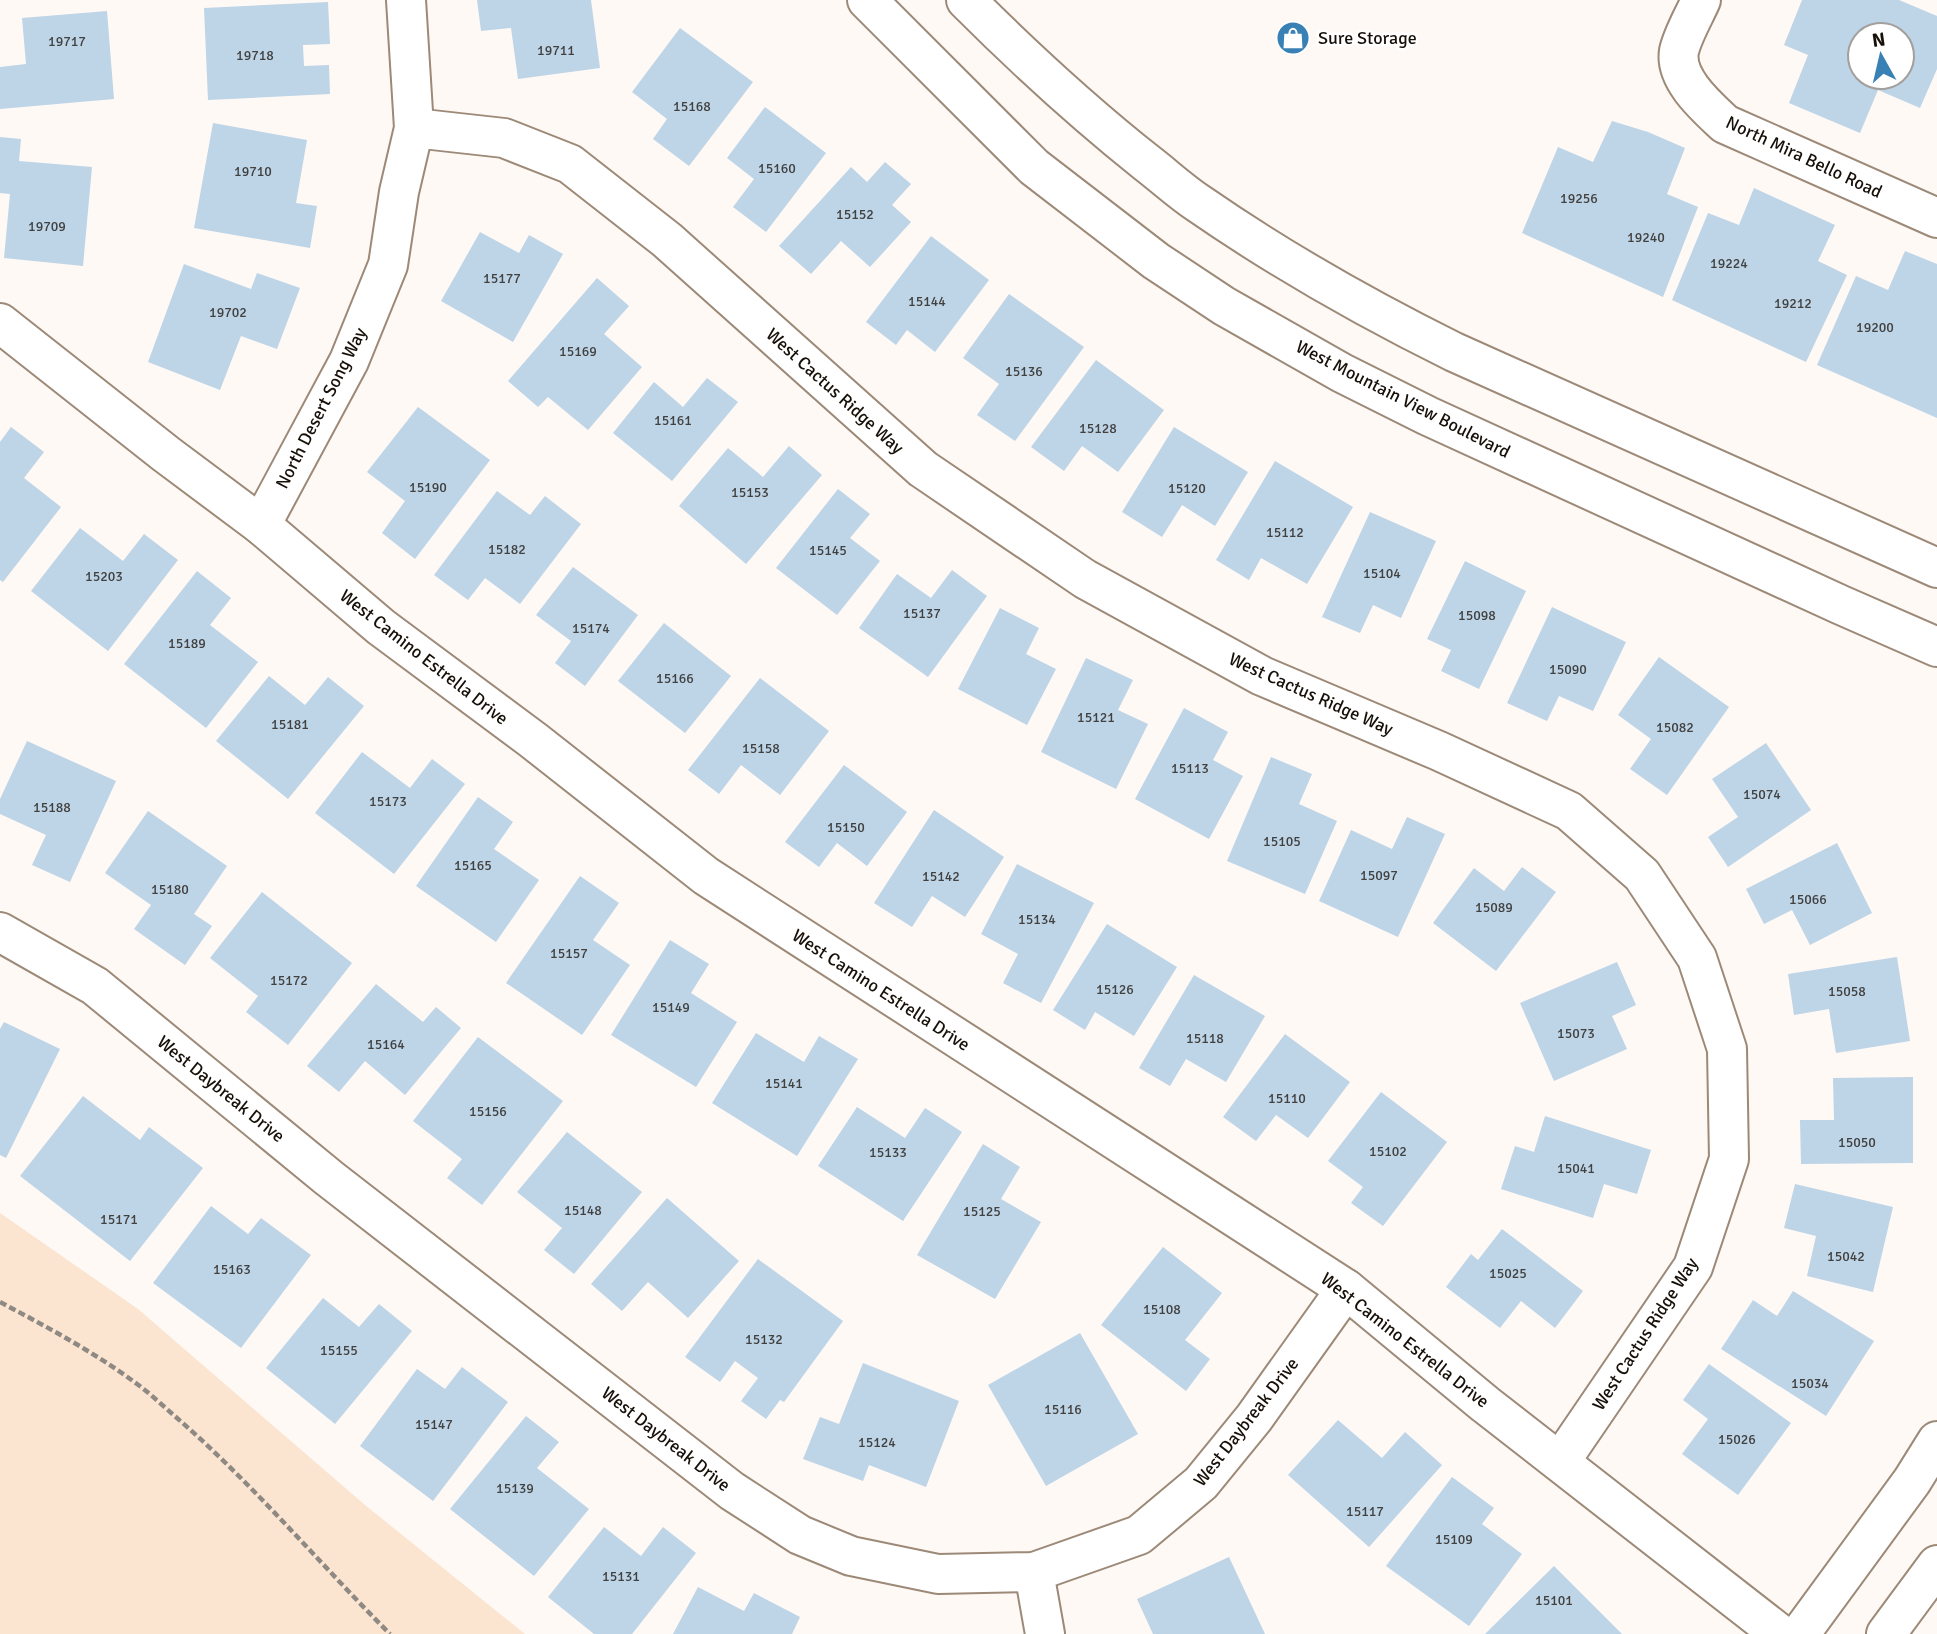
<svg xmlns="http://www.w3.org/2000/svg" width="1937" height="1634" viewBox="0 0 1937 1634" font-family="Signika,sans-serif">
  <style>
    .green { fill: #fbe4d0 }
    .building { fill: #bed4e7; fill-rule: evenodd }
    .lines { fill: none; stroke-linecap: round; stroke-linejoin: round }
    .minor-casing { stroke: #9d8977; stroke-width: 42 }
    .path { stroke: #8f8983; stroke-width: 4.5; stroke-dasharray: 7 3.5; stroke-linecap: butt }
    .minor { stroke: #fff; stroke-width: 38 }
    .labels { text-anchor: middle; stroke-width: 5; stroke-linejoin: round; paint-order: stroke }
    .number-label { font-size: 14px; fill: #414140 }
    .poi-label { font-size: 18px; fill: #171009; stroke: #fff; text-anchor: start }
    .street-label { font-size: 18px; fill: #171009; stroke: #fff }
  </style>
  <rect width="100%" height="100%" fill="#fef9f5"/>
  <polygon class="green" points="0,1213 138,1309 365,1505 525,1634 0,1634"/>
  <g class="building">
    <polygon points="477,0 591,0 600,68 518,79 511,28 481,31"/>
    <path d="M1802,0H1899L1937,16V69L1920,108L1878,90L1860,133L1789,103L1808,55L1784,45ZM1860,35H1902V77H1860Z"/>
    <polygon points="328,2 330,44 303,45 304,66 329,65 330,94 208,100 204,8"/>
    <polygon points="107,11 114,99 0,109 0,67 26,64 22,18"/>
    <polygon points="680,28 753,82 689,166 653,139 667,119 632,92"/>
    <polygon points="765,107 826,153 766,232 733,207 754,179 727,158"/>
    <polygon points="1612,121 1648,132 1685,148 1667,194 1698,207 1663,297 1522,233 1558,147 1593,162"/>
    <polygon points="213,123 307,140 296,203 317,206 310,248 194,228"/>
    <polygon points="0,137 21,139 19,161 92,167 83,266 4,258 10,194 0,193"/>
    <polygon points="885,162 911,184 892,205 911,222 870,267 841,241 811,274 779,246 851,167 867,182"/>
    <polygon points="1754,188 1835,225 1818,261 1847,275 1806,362 1672,300 1708,213 1739,225"/>
    <polygon points="480,232 519,253 529,235 563,254 513,342 441,301"/>
    <polygon points="931,236 989,280 935,352 907,330 896,345 866,322"/>
    <polygon points="1905,251 1937,264 1937,418 1817,365 1856,276 1888,290"/>
    <polygon points="184,264 251,289 257,273 300,288 277,349 241,336 220,390 148,362"/>
    <polygon points="597,278 629,306 604,334 642,367 588,430 548,397 538,407 508,381"/>
    <polygon points="1009,294 1084,347 1015,441 977,415 999,384 963,358"/>
    <polygon points="1096,360 1164,410 1118,472 1082,446 1064,471 1031,447"/>
    <polygon points="707,378 738,402 672,481 613,433 654,382 683,407"/>
    <polygon points="418,407 490,460 415,559 382,533 405,501 367,472"/>
    <polygon points="11,427 44,452 24,478 61,507 3,582 0,580 0,442"/>
    <polygon points="1174,427 1248,472 1215,526 1182,505 1162,537 1122,512"/>
    <polygon points="789,446 822,475 746,564 679,506 728,448 763,477"/>
    <polygon points="1275,461 1353,507 1307,584 1261,558 1249,580 1216,560"/>
    <polygon points="838,489 870,514 850,538 880,561 837,615 776,568"/>
    <polygon points="497,491 530,515 545,496 581,524 520,604 485,578 468,600 434,575"/>
    <polygon points="1370,512 1436,541 1401,618 1373,605 1360,633 1322,617"/>
    <polygon points="80,528 123,561 144,534 178,560 108,651 31,591"/>
    <polygon points="1465,561 1526,591 1479,689 1441,671 1451,650 1427,639"/>
    <polygon points="573,567 638,615 585,686 555,663 571,641 536,615"/>
    <polygon points="952,570 987,596 928,677 859,628 897,574 931,598"/>
    <polygon points="197,571 231,598 210,625 258,662 206,728 124,664"/>
    <polygon points="1552,607 1626,642 1593,711 1559,696 1547,721 1507,703"/>
    <polygon points="1000,608 1039,628 1026,654 1056,669 1027,725 958,689"/>
    <polygon points="664,623 731,676 685,733 618,681"/>
    <polygon points="1659,657 1729,707 1667,795 1630,769 1651,739 1618,715"/>
    <polygon points="1086,658 1133,680 1118,710 1148,724 1116,789 1041,752"/>
    <polygon points="269,676 305,705 328,677 364,706 288,799 216,741"/>
    <polygon points="760,678 829,731 780,795 741,765 719,794 688,770"/>
    <polygon points="1184,708 1228,732 1213,760 1243,776 1209,839 1135,799"/>
    <polygon points="27,741 116,781 70,882 32,865 46,835 0,814 0,799"/>
    <polygon points="1766,743 1811,810 1728,867 1708,837 1738,817 1712,779"/>
    <polygon points="362,752 410,788 432,759 465,784 394,874 315,813"/>
    <polygon points="1271,757 1312,774 1299,804 1337,821 1305,894 1227,861"/>
    <polygon points="844,765 907,812 867,866 837,843 819,867 785,842"/>
    <polygon points="478,797 513,822 494,849 539,880 496,942 416,886"/>
    <polygon points="934,810 1004,857 965,917 932,896 912,927 874,903"/>
    <polygon points="148,811 227,866 194,914 212,926 185,965 134,929 151,905 105,873"/>
    <polygon points="1407,817 1445,834 1398,937 1319,901 1351,830 1392,849"/>
    <polygon points="1837,843 1872,913 1810,945 1792,910 1764,924 1746,889"/>
    <polygon points="1017,864 1094,903 1041,1003 1003,983 1018,954 981,934"/>
    <polygon points="1522,867 1556,892 1496,971 1433,923 1474,868 1504,891"/>
    <polygon points="580,876 619,903 593,940 630,965 582,1035 506,983"/>
    <polygon points="262,892 352,963 288,1045 246,1012 258,996 210,958"/>
    <polygon points="1107,924 1177,967 1134,1036 1095,1012 1085,1030 1053,1010"/>
    <polygon points="670,940 709,964 691,993 737,1022 696,1087 611,1035"/>
    <polygon points="1897,957 1910,1041 1836,1053 1829,1009 1794,1015 1788,974"/>
    <polygon points="1617,962 1636,1005 1612,1016 1627,1049 1554,1081 1520,1003"/>
    <polygon points="1194,975 1265,1016 1226,1082 1186,1059 1170,1086 1139,1068"/>
    <polygon points="376,984 423,1022 436,1007 461,1028 405,1095 365,1061 339,1092 307,1066"/>
    <polygon points="4,1022 60,1049 6,1158 0,1155 0,1029"/>
    <polygon points="756,1033 804,1062 819,1036 858,1059 797,1156 712,1103"/>
    <polygon points="1285,1034 1350,1082 1308,1138 1276,1115 1256,1141 1223,1117"/>
    <polygon points="478,1037 563,1101 482,1205 447,1178 462,1159 413,1121"/>
    <polygon points="1913,1077 1913,1163 1801,1164 1800,1120 1834,1120 1833,1078"/>
    <polygon points="1381,1092 1447,1142 1383,1226 1351,1203 1363,1187 1328,1161"/>
    <polygon points="83,1096 140,1140 149,1127 203,1168 130,1261 20,1176"/>
    <polygon points="857,1107 905,1138 925,1108 962,1132 903,1221 818,1166"/>
    <polygon points="1545,1116 1651,1150 1637,1194 1604,1184 1593,1218 1501,1189 1515,1146 1534,1152"/>
    <polygon points="567,1132 642,1192 574,1274 544,1250 562,1228 517,1192"/>
    <polygon points="983,1144 1020,1167 1001,1199 1041,1222 995,1299 917,1255"/>
    <polygon points="1795,1184 1893,1207 1873,1292 1807,1276 1816,1236 1784,1228"/>
    <polygon points="667,1198 739,1261 688,1318 648,1282 622,1311 591,1284"/>
    <polygon points="211,1206 248,1234 261,1218 311,1255 241,1348 153,1283"/>
    <polygon points="1502,1229 1583,1291 1555,1328 1521,1301 1500,1328 1446,1287 1471,1254 1478,1260"/>
    <polygon points="1163,1247 1222,1293 1185,1340 1210,1359 1186,1391 1101,1325"/>
    <polygon points="758,1259 843,1321 784,1402 780,1400 766,1419 741,1401 758,1378 735,1361 720,1382 685,1357"/>
    <polygon points="1793,1291 1874,1341 1826,1416 1721,1349 1753,1300 1777,1316"/>
    <polygon points="323,1298 359,1327 379,1304 412,1331 335,1424 266,1368"/>
    <polygon points="1080,1333 1138,1434 1046,1486 988,1385"/>
    <polygon points="863,1363 959,1401 926,1487 869,1465 863,1481 803,1459 820,1417 839,1424"/>
    <polygon points="1709,1364 1791,1423 1738,1495 1682,1454 1708,1419 1683,1400"/>
    <polygon points="462,1367 508,1402 433,1501 360,1446 417,1369 445,1389"/>
    <polygon points="526,1416 559,1442 537,1468 589,1509 534,1576 450,1509"/>
    <polygon points="1338,1420 1382,1458 1405,1432 1442,1465 1369,1547 1288,1475"/>
    <polygon points="1452,1477 1494,1508 1482,1524 1522,1554 1469,1626 1386,1566"/>
    <polygon points="604,1527 641,1556 663,1527 696,1553 632,1634 594,1634 548,1597"/>
    <polygon points="1229,1557 1265,1634 1153,1634 1137,1599"/>
    <polygon points="1554,1566 1622,1634 1485,1634"/>
    <polygon points="698,1587 744,1611 754,1593 800,1617 792,1634 673,1634"/>
  </g>
  <g class="lines">
    <defs>
      <g id="minor">
        <polyline points="867,0 1034,167 1156,261 1224,306 1342,373 1428,416 1841,605 1937,647"/>
        <path d="M966,0C1024,58 1084,113 1147,163C1164,176 1180,191 1198,203C1279,259 1365,308 1454,352L1937,568"/>
        <path d="M1701,0C1694,16 1683,34 1679,51C1674,79 1707,107 1725,124L1937,218"/>
        <polyline points="414,128 504,138 570,164 667,240 923,469 1085,579 1262,676 1439,751 1569,811 1642,875 1697,958 1727,1049 1729,1159 1693,1267 1560,1462"/>
        <polyline points="0,323 166,454 261,525 381,627 533,740 706,876 1346,1289 1485,1404 1780,1634"/>
        <polyline points="261,525 349,361 388,265 399,192 414,128 406,0"/>
        <polyline points="0,932 95,986 329,1178 732,1491 800,1535 851,1556 938,1574 1034,1572 1139,1535 1201,1483 1254,1418 1346,1289"/>
        <polyline points="1034,1572 1045,1634"/>
        <polyline points="1800,1634 1912,1481 1937,1441"/>
        <polyline points="1886,1634 1937,1565"/>
      </g>
    </defs>
    <use href="#minor" class="minor-casing"/>
    <path class="path" d="M0,1302C47,1327 94,1352 137,1384C151,1394 164,1407 177,1418C254,1485 319,1563 390,1634"/>
    <use href="#minor" class="minor"/>
  </g>
  <defs>
    <symbol id="shop-disc" viewBox="-11 -11 22 22"><circle r="9.5" fill="#3980b5" stroke="#fff"/><path d="M-5-2.5h2.3a2.7 3.5 0 0 1 5.4 0H5L5.5 6h-11ZM-1.5-2.5h3a1.5 2.3 0 0 0-3 0Z" fill="#fff"/></symbol>
  </defs>
  <g fill-rule="evenodd">
    <use href="#shop-disc" x="1274" y="19" width="38" height="38"/>
  </g>
  <g class="labels">
    <g class="number-label">
      <text x="67" y="46">19717</text>
      <text x="556" y="55">19711</text>
      <text x="255" y="60">19718</text>
      <text x="692" y="111">15168</text>
      <text x="777" y="173">15160</text>
      <text x="253" y="176">19710</text>
      <text x="1579" y="203">19256</text>
      <text x="855" y="219">15152</text>
      <text x="47" y="231">19709</text>
      <text x="1646" y="242">19240</text>
      <text x="1729" y="268">19224</text>
      <text x="502" y="283">15177</text>
      <text x="927" y="306">15144</text>
      <text x="1793" y="308">19212</text>
      <text x="228" y="317">19702</text>
      <text x="1875" y="332">19200</text>
      <text x="578" y="356">15169</text>
      <text x="1024" y="376">15136</text>
      <text x="673" y="425">15161</text>
      <text x="1098" y="433">15128</text>
      <text x="428" y="492">15190</text>
      <text x="1187" y="493">15120</text>
      <text x="750" y="497">15153</text>
      <text x="1285" y="537">15112</text>
      <text x="507" y="554">15182</text>
      <text x="828" y="555">15145</text>
      <text x="1382" y="578">15104</text>
      <text x="104" y="581">15203</text>
      <text x="922" y="618">15137</text>
      <text x="1477" y="620">15098</text>
      <text x="591" y="633">15174</text>
      <text x="187" y="648">15189</text>
      <text x="1568" y="674">15090</text>
      <text x="675" y="683">15166</text>
      <text x="1096" y="722">15121</text>
      <text x="290" y="729">15181</text>
      <text x="1675" y="732">15082</text>
      <text x="761" y="753">15158</text>
      <text x="1190" y="773">15113</text>
      <text x="1762" y="799">15074</text>
      <text x="388" y="806">15173</text>
      <text x="52" y="812">15188</text>
      <text x="846" y="832">15150</text>
      <text x="1282" y="846">15105</text>
      <text x="473" y="870">15165</text>
      <text x="1379" y="880">15097</text>
      <text x="941" y="881">15142</text>
      <text x="170" y="894">15180</text>
      <text x="1808" y="904">15066</text>
      <text x="1494" y="912">15089</text>
      <text x="1037" y="924">15134</text>
      <text x="569" y="958">15157</text>
      <text x="289" y="985">15172</text>
      <text x="1115" y="994">15126</text>
      <text x="1847" y="996">15058</text>
      <text x="671" y="1012">15149</text>
      <text x="1576" y="1038">15073</text>
      <text x="1205" y="1043">15118</text>
      <text x="386" y="1049">15164</text>
      <text x="784" y="1088">15141</text>
      <text x="1287" y="1103">15110</text>
      <text x="488" y="1116">15156</text>
      <text x="1857" y="1147">15050</text>
      <text x="1388" y="1156">15102</text>
      <text x="888" y="1157">15133</text>
      <text x="1576" y="1173">15041</text>
      <text x="583" y="1215">15148</text>
      <text x="982" y="1216">15125</text>
      <text x="119" y="1224">15171</text>
      <text x="1846" y="1261">15042</text>
      <text x="232" y="1274">15163</text>
      <text x="1508" y="1278">15025</text>
      <text x="1162" y="1314">15108</text>
      <text x="764" y="1344">15132</text>
      <text x="339" y="1355">15155</text>
      <text x="1810" y="1388">15034</text>
      <text x="1063" y="1414">15116</text>
      <text x="434" y="1429">15147</text>
      <text x="1737" y="1444">15026</text>
      <text x="877" y="1447">15124</text>
      <text x="515" y="1493">15139</text>
      <text x="1365" y="1516">15117</text>
      <text x="1454" y="1544">15109</text>
      <text x="621" y="1581">15131</text>
      <text x="1554" y="1605">15101</text>
    </g>
    <g class="poi-label">
      <text x="1318" y="44">Sure Storage</text>
    </g>
    <g class="street-label">
      <text transform="translate(1804 157) rotate(25)" y="6">North Mira Bello Road</text>
      <text transform="translate(835 391) rotate(42)" y="6">West Cactus Ridge Way</text>
      <text transform="translate(1403 399) rotate(27)" y="6">West Mountain View Boulevard</text>
      <text transform="translate(321 408) rotate(-63)" y="6">North Desert Song Way</text>
      <text transform="translate(424 657) rotate(38)" y="6">West Camino Estrella Drive</text>
      <text transform="translate(1311 694) rotate(24)" y="6">West Cactus Ridge Way</text>
      <text transform="translate(881 990) rotate(33)" y="6">West Camino Estrella Drive</text>
      <text transform="translate(221 1089) rotate(39)" y="6">West Daybreak Drive</text>
      <text transform="translate(1645 1334) rotate(-57)" y="6">West Cactus Ridge Way</text>
      <text transform="translate(1405 1340) rotate(38)" y="6">West Camino Estrella Drive</text>
      <text transform="translate(1246 1422) rotate(-52)" y="6">West Daybreak Drive</text>
      <text transform="translate(666 1439) rotate(38)" y="6">West Daybreak Drive</text>
    </g>
  </g>
  <g transform="translate(1881 56) rotate(352)"><circle r="33" fill="#ffffff" stroke="#a29f9d" stroke-width="2"/>
  <path d="M0-5L12 26L0 18L-12 26Z" fill="#3980b5"/>
  <text y="-10" font-size="19" font-weight="bold" text-anchor="middle" fill="#171009">N</text>
  </g>
</svg>
